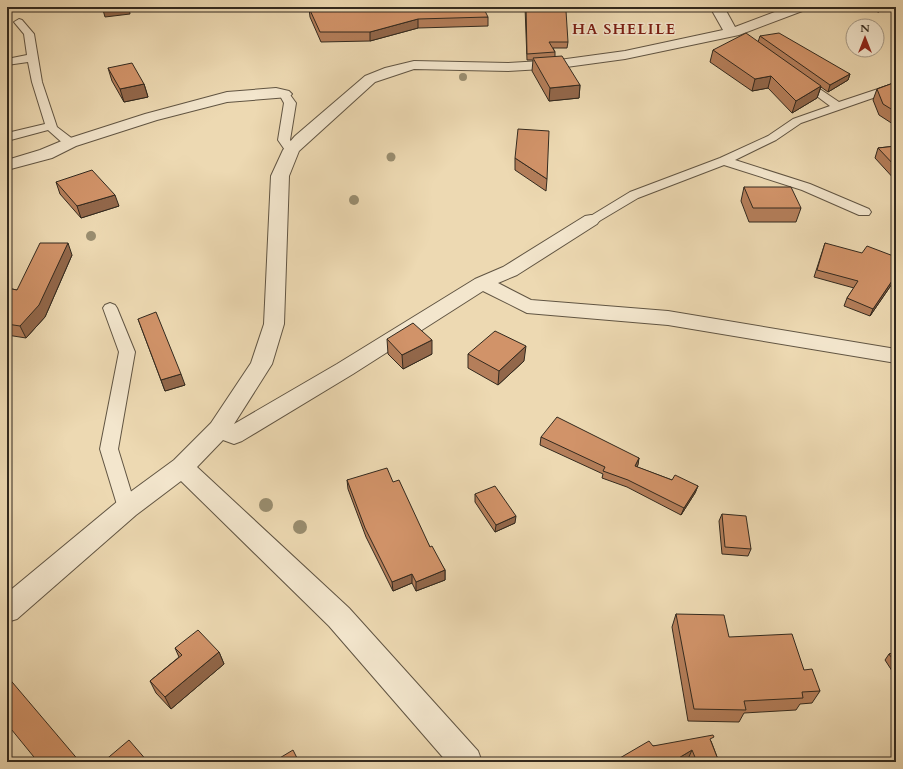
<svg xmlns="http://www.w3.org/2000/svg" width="903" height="769" viewBox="0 0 903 769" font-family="Cardo,serif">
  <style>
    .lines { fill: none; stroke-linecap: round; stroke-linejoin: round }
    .lane-casing { stroke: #615543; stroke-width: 2 }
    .street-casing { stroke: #615543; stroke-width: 2 }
    .lane { fill: #f3e6cd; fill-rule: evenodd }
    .street { fill: #f3e6cd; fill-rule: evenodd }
    .tree { fill: #998d6f }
    .wall { fill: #b47e5a; stroke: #32291e }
    .shaded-wall { fill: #92674a; stroke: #32291e }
    .building { fill: #d19369; stroke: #32291e }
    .labels { text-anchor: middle; stroke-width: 3; stroke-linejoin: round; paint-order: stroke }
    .far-district-label { font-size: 15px; font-weight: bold; letter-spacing: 1px; fill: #7a1f14; stroke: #f3e6cd }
  </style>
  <rect width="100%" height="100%" fill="#edd9b2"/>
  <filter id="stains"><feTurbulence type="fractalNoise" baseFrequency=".005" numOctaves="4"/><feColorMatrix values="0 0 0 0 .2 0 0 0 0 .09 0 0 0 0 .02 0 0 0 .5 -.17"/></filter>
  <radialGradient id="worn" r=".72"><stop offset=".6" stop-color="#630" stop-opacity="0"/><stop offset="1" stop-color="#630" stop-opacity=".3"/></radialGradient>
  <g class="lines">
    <defs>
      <g id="lane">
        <polygon points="19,19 22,20 34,34 42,82 57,127 74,140 76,143 74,146 66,146 48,130 7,141 7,133 45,124 32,82 28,62 7,65 7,59 27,55 24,34 14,22"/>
        <polygon points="802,77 839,102 896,83 896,90 801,123 776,140 735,160 810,184 869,209 871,212 869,215 859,215 802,190 724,165 638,198 596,223 586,223 584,220 630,192 720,158 768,136 793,119 830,106 798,82 797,80 798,78"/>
        <polygon points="284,91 288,92 296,103 290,140 297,150 291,154 287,153 278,140 284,103 279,94"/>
        <polygon points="110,303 115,305 117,308 135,352 118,449 136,508 133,513 127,515 121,513 118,508 100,449 119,352 103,308 105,305"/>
      </g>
      <g id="street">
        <polygon points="710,7 724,7 735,27 788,7 807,7 805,10 739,35 625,59 559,68 508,71 414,69 375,82 299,151 289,176 284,324 272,364 234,424 337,364 475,279 503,267 585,216 591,215 597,216 600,220 597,224 517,275 498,283 531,300 668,311 896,349 896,363 668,325 527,313 483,291 353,374 242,441 234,444 223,440 197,467 349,608 478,751 482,762 447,762 329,626 181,481 136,515 17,619 7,622 7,593 118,501 174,460 211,423 251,363 264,324 271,176 283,150 295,136 365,76 385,68 414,61 508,63 559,60 625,51 723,30"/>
        <polygon points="276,88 289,91 292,94 289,97 276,98 227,102 157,120 76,146 52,158 7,170 7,160 40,150 64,140 145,114 227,92"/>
      </g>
    </defs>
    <use href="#lane" class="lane-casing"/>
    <use href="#street" class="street-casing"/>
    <use href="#lane" class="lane"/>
    <use href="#street" class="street"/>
  </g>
  <g class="tree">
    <circle cx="463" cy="77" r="4"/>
    <circle cx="391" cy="157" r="4.5"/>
    <circle cx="354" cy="200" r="5"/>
    <circle cx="91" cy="236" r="5"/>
    <circle cx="266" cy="505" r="7"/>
    <circle cx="300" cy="527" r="7"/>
  </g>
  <g class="wall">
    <polygon points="525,7 568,42 567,48 553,48 555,52 555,57 580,85 579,98 549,101 532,71 533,60 527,60"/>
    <polygon points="867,7 890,7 878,12"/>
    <polygon points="309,8 488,17 488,26 418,28 370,41 321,42 310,17"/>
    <polygon points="760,36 850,74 848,80 828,92 821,87 817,98 792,113 768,88 752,91 710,62 713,50 758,42"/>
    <polygon points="108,68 144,84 148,97 124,102 112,81"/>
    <polygon points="896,82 896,126 879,115 873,100 877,89"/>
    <polygon points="896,146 896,181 875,158 878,148"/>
    <polygon points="515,158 547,179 546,191 515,170"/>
    <polygon points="56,182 119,206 81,218 60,194"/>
    <polygon points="744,187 801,208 796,222 749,222 741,201"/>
    <polygon points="825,243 896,278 870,316 844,306 847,298 854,288 814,277"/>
    <polygon points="72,255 45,317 26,338 7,335 7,288 17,290"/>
    <polygon points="138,319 185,385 165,391"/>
    <polygon points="387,339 432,354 403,369 388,354"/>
    <polygon points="468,354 524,361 498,385 468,368"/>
    <polygon points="541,437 639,458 637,467 672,480 698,486 695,493 681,515 627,487 602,478 603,474 540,445"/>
    <polygon points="347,480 393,482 430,547 445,570 445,580 416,591 412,583 393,591 366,537 348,489"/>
    <polygon points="475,494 515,523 495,532 475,502"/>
    <polygon points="722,514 751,549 748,556 722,554 719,521"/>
    <polygon points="676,614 804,670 820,691 812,703 800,704 796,710 744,713 739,722 688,721 672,627"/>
    <polygon points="175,648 219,652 224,664 171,709 156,693 150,681 179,657"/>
    <polygon points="896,652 896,677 885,660 889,654"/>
    <polygon points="711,741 719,762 689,762 688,759 683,762 613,762 653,746"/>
  </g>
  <g class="shaded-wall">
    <polygon points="129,7 130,14 105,17 103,10"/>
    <polygon points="880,7 890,7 878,12"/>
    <polygon points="418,19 418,28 370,41 370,32"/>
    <polygon points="850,74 848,80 828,92 830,85"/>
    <polygon points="771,76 768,88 752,91 755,79"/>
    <polygon points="144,84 148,97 124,102 120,89"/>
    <polygon points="580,85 579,98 549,101 550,88"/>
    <polygon points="821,86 817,98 792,113 796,101"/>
    <polygon points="115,195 119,206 81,218 77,206"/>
    <polygon points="68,243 72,255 45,317 26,338 20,326"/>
    <polygon points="896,275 896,278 870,316 873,309"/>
    <polygon points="432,340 432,354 403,369 402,355"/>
    <polygon points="526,346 524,361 498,385 499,371"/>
    <polygon points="181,374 185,385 165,391 161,380"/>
    <polygon points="639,458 638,465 633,473 635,466"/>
    <polygon points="698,486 695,493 681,515 684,508"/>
    <polygon points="516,516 515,523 495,532 496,525"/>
    <polygon points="445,570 445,580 416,591 416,582"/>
    <polygon points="412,574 412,583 393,591 392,582"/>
    <polygon points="219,652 224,664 171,709 165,697"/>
    <polygon points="692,750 688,759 683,762 672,762"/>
  </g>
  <g class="building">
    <polygon points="103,7 128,7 129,8 103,10"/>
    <polygon points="314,7 483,7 488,17 418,19 370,32 320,32 309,8"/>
    <polygon points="526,7 527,7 530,11 566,11 568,42 549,42 555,52 527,54"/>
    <polygon points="746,33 821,86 796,101 771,76 755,79 713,50"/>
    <polygon points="779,33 850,74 830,85 760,36"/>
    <polygon points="562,56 580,85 550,88 533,58"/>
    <polygon points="132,63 144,84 120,89 108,68"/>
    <polygon points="896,82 896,112 883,104 877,89"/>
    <polygon points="518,129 549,131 547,179 515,158"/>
    <polygon points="896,146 896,167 878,148"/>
    <polygon points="92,170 115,195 77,206 56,182"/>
    <polygon points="744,187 791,187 801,208 753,208"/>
    <polygon points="40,243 68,243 39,305 20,326 7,324 7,288 17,290"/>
    <polygon points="825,243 862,253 867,246 896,257 896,275 873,309 847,298 858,281 817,270"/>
    <polygon points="156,312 181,374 161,380 138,319"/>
    <polygon points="413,323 432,340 402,355 387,339"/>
    <polygon points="495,331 526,346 499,371 468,354"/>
    <polygon points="557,417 639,458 635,466 672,480 675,475 698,486 684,508 628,480 603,471 605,467 541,437"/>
    <polygon points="387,468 393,482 399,480 430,547 432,546 445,570 416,582 412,574 392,582 365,528 347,480"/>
    <polygon points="495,486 516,516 496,525 475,494"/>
    <polygon points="722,514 746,516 751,549 725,547"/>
    <polygon points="676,614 724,615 729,637 792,634 804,670 812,669 820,691 802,692 803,698 744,701 746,710 694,709"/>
    <polygon points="198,630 219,652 165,697 150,681 182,655 175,648"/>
    <polygon points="896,652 896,664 889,654"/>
    <polygon points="7,676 80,762 38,762 7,724"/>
    <polygon points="713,735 714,737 710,739 719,762 697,762 692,750 672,762 613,762 649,741 653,746"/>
    <polygon points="129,740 148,762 103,762"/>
    <polygon points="293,750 299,762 273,762"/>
  </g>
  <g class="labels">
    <g class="far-district-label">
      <text x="624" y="34">HA SHELILE</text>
    </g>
  </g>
  <rect width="903" height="769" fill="none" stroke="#edd9b2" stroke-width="24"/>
  <rect x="8" y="8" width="887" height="753" fill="none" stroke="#32291e" stroke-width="2"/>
  <rect x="12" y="12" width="879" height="745" fill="none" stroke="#32291e"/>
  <g transform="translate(865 38)"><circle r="19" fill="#f3e6cd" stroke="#a69a87"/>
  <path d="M0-3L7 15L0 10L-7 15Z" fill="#8f2418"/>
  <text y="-6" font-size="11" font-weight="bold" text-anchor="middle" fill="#32291e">N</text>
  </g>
  <rect width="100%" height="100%" filter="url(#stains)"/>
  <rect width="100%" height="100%" fill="url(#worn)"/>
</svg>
